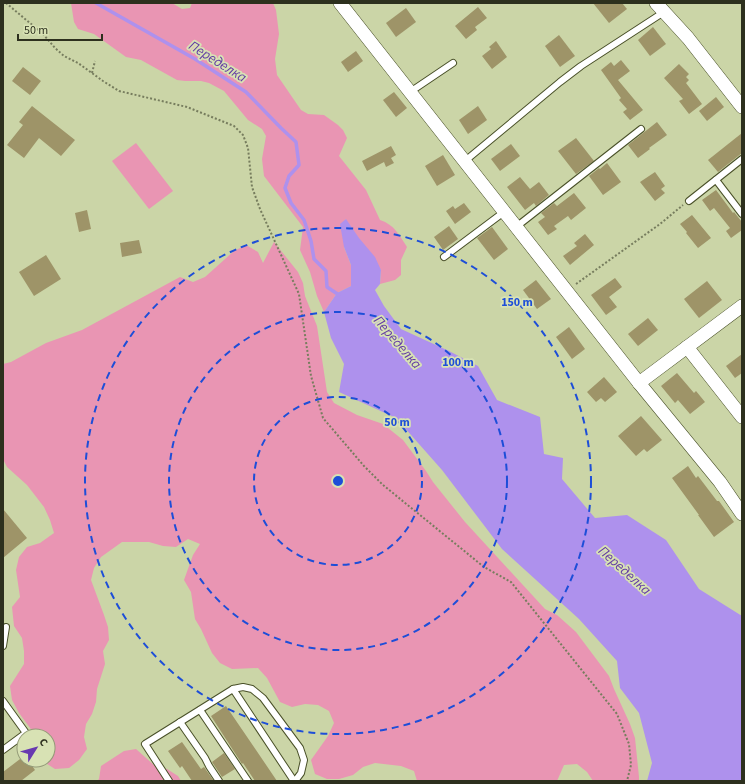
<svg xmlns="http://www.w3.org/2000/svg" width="745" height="784" viewBox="0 0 745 784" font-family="'Source Sans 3',sans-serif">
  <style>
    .green { fill: #e995b3 }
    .water { fill: #ae91ed }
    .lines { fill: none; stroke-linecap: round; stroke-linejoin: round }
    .stream { stroke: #ae91ed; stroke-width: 3.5 }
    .building { fill: #9e9468 }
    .lane-casing { stroke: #495028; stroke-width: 8 }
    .street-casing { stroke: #495028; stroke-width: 14 }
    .path { stroke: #777d5e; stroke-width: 2; stroke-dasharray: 2 2; stroke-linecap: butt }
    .lane { stroke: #fff; stroke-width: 6 }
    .street { stroke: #fff; stroke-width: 13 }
    .ring { fill: none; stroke: #1d4ed8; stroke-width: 2; stroke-dasharray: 7 5 }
    .labels { text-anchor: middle; stroke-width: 3.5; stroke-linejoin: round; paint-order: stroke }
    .water-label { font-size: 14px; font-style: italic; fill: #633ba4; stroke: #d8e2b4 }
    .centre { fill: #1d4ed8; stroke: #d8e2b4; stroke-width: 2 }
    .ring-label { font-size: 12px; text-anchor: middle; font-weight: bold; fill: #1d4ed8; stroke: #d8e2b4; stroke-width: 3.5; stroke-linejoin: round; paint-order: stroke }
  </style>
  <rect width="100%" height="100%" fill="#cbd5a7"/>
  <g class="green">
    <path d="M71,3H172L182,9L190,8L192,3H273L276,10L279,34L275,59L277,75L301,110L308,114L324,115L338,125L343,130L347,138L339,156L366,190L380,220C395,225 399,235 407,247L401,260V275L395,280L380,284L381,270L345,219L344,247L351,265V286L337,293L324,312L317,296L310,272L300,250L303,227L264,176L262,159L266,136L262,129L248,120L224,91L209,83L201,81H185L177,80L141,60L126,57L94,34L78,29L74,22Z"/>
    <polygon points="136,143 173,191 149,209 112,161"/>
    <polygon points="274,242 298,272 303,283 305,296 317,326 327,392 334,403 357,415 383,424 403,440 426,471 433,482 465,522 545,609 557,615 576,632 609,676 614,689 630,724 635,738 639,777 639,781 593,781 587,772 577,764 564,765 557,781 417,781 414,771 401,766 375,763 363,767 353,775 339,779 327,779 315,774 311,760 328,736 334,723 329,711 318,705 305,704 292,707 280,702 267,678 258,668 232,669 220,663 212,653 201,629 195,619 191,592 184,580 193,555 200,544 188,539 176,547 163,546 149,542 122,542 101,557 94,568 91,580 104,615 108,627 109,640 103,651 105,664 97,689 96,702 92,714 86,724 84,737 87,749 79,760 69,768 55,769 44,762 43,760 48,760 48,736 36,736 19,713 12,700 10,686 24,664 24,651 22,638 14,626 12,607 20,597 16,570 19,557 27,547 40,543 54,533 50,520 44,507 27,485 7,467 3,459 3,364 11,362 46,343 82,330 180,277 193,282 205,277 234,251 246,245 258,252 263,263"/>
    <polygon points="136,749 155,766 167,769 178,776 181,781 97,781 99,779 101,766 124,751"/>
  </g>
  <polygon class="water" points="346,219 359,238 375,257 381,270 380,284 375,290 384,306 401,329 449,351 478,366 497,400 540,417 544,454 563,458 562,479 595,518 627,515 666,540 699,589 742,616 742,781 647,781 652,763 639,713 620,688 617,661 579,619 502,549 442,470 396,418 339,392 344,364 331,338 324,312 337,293 351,286 351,265 344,247 340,224"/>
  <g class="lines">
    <polyline class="stream" points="96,3 195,59 246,92 281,128 296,142 299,165 289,176 285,188 291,203 304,220 311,241 314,259 326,271 327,287 339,295"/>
  </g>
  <g class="building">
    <polygon points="593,3 622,3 627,9 609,23"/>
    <polygon points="478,7 487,18 475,27 477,30 466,39 455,26"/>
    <polygon points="406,8 416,22 396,37 386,23"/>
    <polygon points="653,27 666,44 650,56 638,40"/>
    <polygon points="559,35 575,56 560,67 545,46"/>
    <polygon points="496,41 507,57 492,69 482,56 491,49 489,47"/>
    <polygon points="356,51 363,61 348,72 341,62"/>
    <polygon points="621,60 630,71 618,80 643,110 630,120 623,112 627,109 619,100 621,98 601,70 611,62 614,66"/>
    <polygon points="679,64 689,74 686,77 689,80 686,83 702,104 689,114 679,101 683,99 664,78"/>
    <polygon points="23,67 41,81 30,95 12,81"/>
    <polygon points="394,92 407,108 396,117 383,100"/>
    <polygon points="716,97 724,107 707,121 699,111"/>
    <polygon points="32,106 75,140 61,156 39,138 24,158 7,145 23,125 19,122"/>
    <polygon points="478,106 487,120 468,134 459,120"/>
    <polygon points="657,122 667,135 649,148 650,149 638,158 628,145"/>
    <polygon points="742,133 742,153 718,172 708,160"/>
    <polygon points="576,138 594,161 576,174 558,151"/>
    <polygon points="511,144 520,156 500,171 491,159"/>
    <polygon points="391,146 396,155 391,158 394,163 386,167 384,162 367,171 362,161"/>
    <polygon points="443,155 455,175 437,186 425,166"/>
    <polygon points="607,163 621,182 603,195 589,176 599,168 600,169"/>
    <polygon points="655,172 665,186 661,189 665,193 655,201 640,182"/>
    <polygon points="520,177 530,189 539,182 549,195 536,206 534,203 525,210 507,187"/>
    <polygon points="716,190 733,213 734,212 742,222 742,230 731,238 726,231 730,228 714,208 710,211 702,200"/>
    <polygon points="574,193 586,208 571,220 568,216 554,226 557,229 548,235 538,222 545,217 541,213 554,203 557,206"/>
    <polygon points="464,203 471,212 455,224 446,211 453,206 455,209"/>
    <polygon points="87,210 91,229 79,232 75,213"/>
    <polygon points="692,215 711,238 698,248 686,233 687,232 680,224"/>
    <polygon points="449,226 458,239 443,250 434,237"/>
    <polygon points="492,227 508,249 494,260 477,238"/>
    <polygon points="585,234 594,245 570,265 563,256 577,246 574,243"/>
    <polygon points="139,240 142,253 122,257 120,243"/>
    <polygon points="46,255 61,279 34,296 19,272"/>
    <polygon points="615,278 622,287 609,297 617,307 606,315 591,295"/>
    <polygon points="536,280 551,299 537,309 523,290"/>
    <polygon points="707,281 722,300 699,318 684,299"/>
    <polygon points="648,318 658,330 638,346 628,334"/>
    <polygon points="569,327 585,349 572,359 556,337"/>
    <polygon points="742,354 742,373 735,378 726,366"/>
    <polygon points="677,373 694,393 696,391 705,402 690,414 678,400 675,403 661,386"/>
    <polygon points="604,377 617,392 605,402 601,398 596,402 587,392"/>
    <polygon points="641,416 662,440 647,452 644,449 636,456 618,436"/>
    <polygon points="688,466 696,478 698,476 717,501 719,501 734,522 714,537 698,515 699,515 672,478"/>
    <polygon points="3,509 27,538 3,558"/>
    <polygon points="226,706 256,750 277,781 255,781 243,763 242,764 211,716"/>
    <polygon points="182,742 201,769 204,767 214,781 192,781 182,766 180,768 168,751"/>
    <polygon points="224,753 235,769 222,777 212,762"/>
    <polygon points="24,756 24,760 28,760 35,770 21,781 3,781 3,772"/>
  </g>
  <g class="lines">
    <defs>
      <g id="lane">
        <polyline points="410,92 453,63"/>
        <polyline points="465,161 560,82 581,66 664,12"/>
        <polyline points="716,180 742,214"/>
        <polyline points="689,201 742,159"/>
        <polyline points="516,227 641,129"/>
        <polyline points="444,257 504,212"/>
        <polyline points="3,646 6,627"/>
        <polyline points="233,689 294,781"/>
        <polyline points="3,701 26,733 3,750"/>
        <polyline points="200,710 248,781"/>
        <polyline points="180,722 205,758 209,766 219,781"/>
        <polyline points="169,781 145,744 233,689 243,687 252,689 263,698 300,748 304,760 301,773 295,781"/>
      </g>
      <g id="street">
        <polyline points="340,3 639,383"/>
        <polyline points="656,3 688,38 742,107"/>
        <polyline points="742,306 639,383 720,482 742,514"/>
        <polyline points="687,347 742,417"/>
      </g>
    </defs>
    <use href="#lane" class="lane-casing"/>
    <use href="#street" class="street-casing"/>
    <g class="path">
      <polyline points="6,3 43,34 55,48 64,56 78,63 103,81 119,91 187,107 234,126 243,135 248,148 252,187 260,209 299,294 311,376 323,418 364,466 383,485 484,567 511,582 617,714 629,744 631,765 627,781"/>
      <polyline points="92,73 95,61"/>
      <polyline points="576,284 660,224 683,205"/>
    </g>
    <use href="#lane" class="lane"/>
    <use href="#street" class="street"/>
  </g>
  <g class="ring">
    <circle cx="338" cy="481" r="84"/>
    <circle cx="338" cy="481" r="169"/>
    <circle cx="338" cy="481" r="253"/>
  </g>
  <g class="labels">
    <g class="water-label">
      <text transform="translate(218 61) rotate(32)" y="5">Переделка</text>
      <text transform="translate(398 342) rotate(49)" y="5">Переделка</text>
      <text transform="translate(625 570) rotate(42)" y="5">Переделка</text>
    </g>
  </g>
  <circle cx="338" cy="481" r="6" class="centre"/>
  <g class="ring-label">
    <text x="517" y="306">150 m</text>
    <text x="458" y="366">100 m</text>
    <text x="397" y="426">50 m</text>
  </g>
  <rect width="745" height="784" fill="none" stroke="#2d301e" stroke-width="8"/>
  <g transform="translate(36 748) rotate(53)"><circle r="19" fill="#d8e2b4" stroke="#949b78"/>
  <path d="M0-3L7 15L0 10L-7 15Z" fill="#6839b0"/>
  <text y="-6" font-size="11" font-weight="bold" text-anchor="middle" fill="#2d301e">С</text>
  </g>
  <path d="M18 34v6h84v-6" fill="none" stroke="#2d301e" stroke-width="2"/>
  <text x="24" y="34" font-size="12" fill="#2d301e" stroke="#d8e2b4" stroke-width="3" paint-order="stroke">50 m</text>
</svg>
